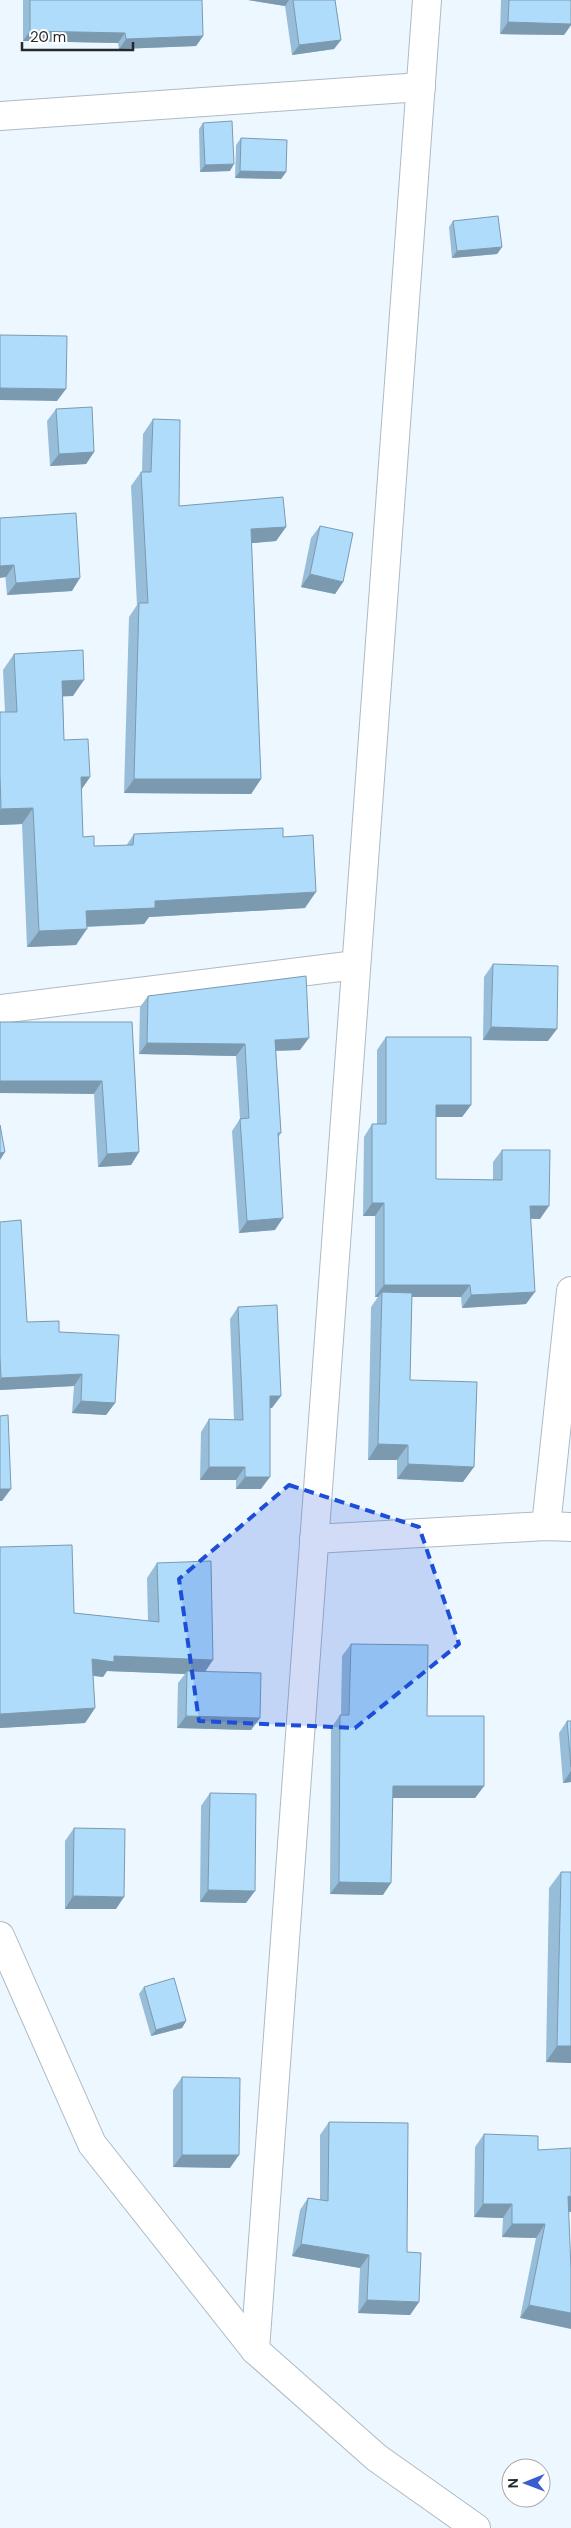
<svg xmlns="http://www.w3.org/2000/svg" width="571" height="2528" viewBox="0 0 571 2528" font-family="'DM Sans',sans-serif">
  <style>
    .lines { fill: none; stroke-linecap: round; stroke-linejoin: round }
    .minor-casing { stroke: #afbac1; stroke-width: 30 }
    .major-casing { stroke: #afbac1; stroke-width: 30 }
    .minor { stroke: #fff; stroke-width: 28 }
    .major { stroke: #fff; stroke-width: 28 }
    .wall { fill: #97bdd8 }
    .shaded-wall { fill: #7b9ab0 }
    .building { fill: #b0dcfb; stroke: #7b9ab0 }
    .marked { fill: #1d4ed8; fill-opacity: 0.2; stroke: #1d4ed8; stroke-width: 4; stroke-dasharray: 10 6; stroke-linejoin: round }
  </style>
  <rect width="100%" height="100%" fill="#ecf7ff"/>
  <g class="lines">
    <defs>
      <g id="minor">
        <polyline points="0,116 421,87"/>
        <polyline points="0,1009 356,965"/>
        <polyline points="546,1526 571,1291"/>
        <polyline points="314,1539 546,1526 571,1527"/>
        <polyline points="255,2350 427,0"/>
      </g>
      <polyline id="major" points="0,1936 92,2144 255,2350 377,2458 476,2528"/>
    </defs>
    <use href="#minor" class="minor-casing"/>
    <use href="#major" class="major-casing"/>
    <use href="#minor" class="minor"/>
    <use href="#major" class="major"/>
  </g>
  <g class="wall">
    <polygon points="23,0 202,0 203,36 196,46 119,49 118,43 23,41"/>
    <polygon points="248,0 335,0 341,40 334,49 292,55 285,6"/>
    <polygon points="501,0 571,0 571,25 564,35 500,34"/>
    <polygon points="203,123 230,171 200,172 199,129"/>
    <polygon points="241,138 286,172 281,179 235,178 236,145"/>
    <polygon points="453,221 502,247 497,254 452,258 449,227"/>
    <polygon points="56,409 94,452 86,464 50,466 47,421"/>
    <polygon points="153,419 179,506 286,527 276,541 251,543 261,779 251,794 124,793 129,617 137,605 131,486 141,472 142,472 143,434"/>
    <polygon points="0,518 72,591 7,595"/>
    <polygon points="320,526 343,582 335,594 301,587 311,538"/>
    <polygon points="14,654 73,696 63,696 64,740 90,777 81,790 83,837 94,846 126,846 134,834 283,837 305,908 149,917 144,924 87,927 76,945 27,947 22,824 0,825 0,712 5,712 3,670"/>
    <polygon points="493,964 548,1041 483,1040 484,977"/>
    <polygon points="148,996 300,1050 276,1051 281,1133 278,1138 275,1230 239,1233 232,1131 240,1119 236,1056 139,1054 140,1007"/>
    <polygon points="132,1022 139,1152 131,1165 98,1167 94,1094"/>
    <polygon points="386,1037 471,1105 462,1117 436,1117 436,1179 493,1180 493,1162 502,1150 540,1219 531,1219 526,1304 462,1308 461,1297 412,1297 410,1380 463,1482 397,1479 397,1460 368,1460 371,1307 378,1297 375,1297 375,1216 363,1216 364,1137 372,1124 377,1124 377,1050"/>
    <polygon points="0,1222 27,1322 59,1332 115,1403 106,1415 72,1413 74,1386 0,1390"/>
    <polygon points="238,1307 272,1408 270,1408 261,1489 236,1489 236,1480 200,1480 201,1432 209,1419 234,1420 230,1319"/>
    <polygon points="0,1547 74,1613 148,1621 147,1578 157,1563 205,1672 260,1718 251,1730 177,1728 178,1683 185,1674 107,1671 103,1677 93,1676 95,1708 85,1723 0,1728"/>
    <polygon points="351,1644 427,1716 484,1786 475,1798 393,1798 383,1895 330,1894 331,1728 340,1715 341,1715 342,1656"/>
    <polygon points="567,1721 571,1721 571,1782 563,1783 559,1733"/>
    <polygon points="210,1793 246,1903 200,1902 201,1806"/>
    <polygon points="74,1828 116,1909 65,1909 65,1841"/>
    <polygon points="561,1872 571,2063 546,2062 549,1888"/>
    <polygon points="144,1987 186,2021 182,2028 151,2036 139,1994"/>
    <polygon points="182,2077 230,2168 173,2167 173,2090"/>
    <polygon points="329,2122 407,2252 419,2302 410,2315 358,2313 360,2268 292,2256 300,2210 308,2198 320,2200 320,2135"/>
    <polygon points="484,2134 538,2150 571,2212 568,2211 571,2269 520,2318 536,2238 502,2237 503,2218 474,2217 475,2147"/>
  </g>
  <g class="shaded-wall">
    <polygon points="248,0 289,0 285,6"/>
    <polygon points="508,22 571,24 571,25 564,35 500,34"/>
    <polygon points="30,31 125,33 118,43 23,41"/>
    <polygon points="203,36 196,46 119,49 126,39"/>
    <polygon points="341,40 334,49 292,55 299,45"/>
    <polygon points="234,164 230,171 200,172 205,165"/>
    <polygon points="240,171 286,172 281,179 235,178"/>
    <polygon points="502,247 497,254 452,258 457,251"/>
    <polygon points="0,388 66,389 57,401 0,400"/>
    <polygon points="94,452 86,464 50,466 59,454"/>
    <polygon points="286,527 276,541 241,544 251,529"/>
    <polygon points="14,565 6,577 0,578 0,566"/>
    <polygon points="310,574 343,582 335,594 301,587"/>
    <polygon points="80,578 72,591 7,595 16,583"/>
    <polygon points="84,680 73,696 51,697 62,681"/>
    <polygon points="81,777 90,777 79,793"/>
    <polygon points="134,779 261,779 251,794 124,793"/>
    <polygon points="33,808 22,824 0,825 0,811 1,809"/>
    <polygon points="316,892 305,908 149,917 144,924 75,927 86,911 155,901"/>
    <polygon points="87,929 76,945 27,947 39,931"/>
    <polygon points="491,1027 557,1029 548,1041 483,1040"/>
    <polygon points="309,1038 300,1050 266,1051 275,1040"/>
    <polygon points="147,1043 245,1044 236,1056 139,1054"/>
    <polygon points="0,1081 102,1081 94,1094 0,1093"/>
    <polygon points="436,1105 471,1105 462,1117 428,1117"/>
    <polygon points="5,1152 0,1160 0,1153"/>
    <polygon points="139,1152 131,1165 98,1167 107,1154"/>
    <polygon points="372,1203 384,1203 375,1216 363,1216"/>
    <polygon points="530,1206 549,1206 540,1219 522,1218"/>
    <polygon points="283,1218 275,1230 239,1233 247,1221"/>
    <polygon points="384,1285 470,1285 461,1297 382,1297 382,1292 378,1297 375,1297"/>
    <polygon points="535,1292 526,1304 462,1308 471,1295"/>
    <polygon points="82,1374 74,1386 0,1390 0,1380 1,1378"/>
    <polygon points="270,1396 281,1396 272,1408 262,1409"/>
    <polygon points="81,1401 115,1403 106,1415 72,1413"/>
    <polygon points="378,1444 408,1445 397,1460 368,1460"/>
    <polygon points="408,1464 474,1467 463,1482 397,1479"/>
    <polygon points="209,1467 245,1467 236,1480 200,1480"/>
    <polygon points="245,1477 270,1477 261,1489 236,1489"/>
    <polygon points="0,1489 11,1489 2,1501 0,1501"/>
    <polygon points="114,1656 213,1660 203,1675 187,1671 185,1674 107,1671 103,1677 82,1674 92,1659"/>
    <polygon points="95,1708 85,1723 0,1728 0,1714"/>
    <polygon points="186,1716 260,1718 251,1730 177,1728"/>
    <polygon points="571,1771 571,1782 563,1783"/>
    <polygon points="393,1786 484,1786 475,1798 385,1798"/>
    <polygon points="339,1882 391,1883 383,1895 330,1894"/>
    <polygon points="208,1890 255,1891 246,1903 200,1902"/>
    <polygon points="73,1896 124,1897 116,1909 65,1909"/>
    <polygon points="186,2021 182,2028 151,2036 156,2030"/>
    <polygon points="557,2046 571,2046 571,2063 546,2062"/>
    <polygon points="182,2155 239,2155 230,2168 173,2167"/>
    <polygon points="568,2196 571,2197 571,2212 558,2210"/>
    <polygon points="483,2204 512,2204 503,2218 474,2217"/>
    <polygon points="512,2224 545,2224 536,2238 502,2237"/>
    <polygon points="301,2244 369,2255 360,2268 292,2256"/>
    <polygon points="367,2300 419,2302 410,2315 358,2313"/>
    <polygon points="529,2305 571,2313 571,2329 520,2318"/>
  </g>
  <g class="building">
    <polygon points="30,0 202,0 203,36 126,39 125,33 30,31"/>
    <polygon points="293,0 335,0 341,40 299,45"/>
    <polygon points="509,0 571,0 571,24 508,22"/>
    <polygon points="232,121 234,164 205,165 203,123"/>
    <polygon points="241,138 287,140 286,172 240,171"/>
    <polygon points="498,216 502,247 457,251 453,221"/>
    <polygon points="0,335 67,336 66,389 0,388"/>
    <polygon points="92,407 94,452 59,454 56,409"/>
    <polygon points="153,419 180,420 179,506 283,497 286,527 251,529 261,779 134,779 139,603 148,603 141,472 151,472"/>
    <polygon points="76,513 80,578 16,583 14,565 0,566 0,518"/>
    <polygon points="320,526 353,533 343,582 310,574"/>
    <polygon points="83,650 84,680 62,681 64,740 88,739 90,777 81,777 83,837 94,836 94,846 133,845 134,834 283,828 283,837 313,835 316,892 155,901 155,908 86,911 87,929 39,931 33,808 1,809 0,775 0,712 17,712 14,654"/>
    <polygon points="493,964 558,966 557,1029 491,1027"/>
    <polygon points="306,976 309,1038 275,1040 281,1133 278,1133 283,1218 247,1221 240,1119 249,1118 245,1044 147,1043 148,996"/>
    <polygon points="0,1022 132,1022 139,1152 107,1154 102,1081 0,1081"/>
    <polygon points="386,1037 471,1037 471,1105 436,1105 436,1179 502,1180 502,1150 550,1150 549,1206 530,1206 535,1292 471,1295 470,1285 384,1285 384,1203 372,1203 372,1124 386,1124"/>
    <polygon points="0,1125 5,1152 0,1153"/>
    <polygon points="21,1220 27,1322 59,1321 59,1332 119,1335 115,1403 81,1401 82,1374 1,1378 0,1357 0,1222"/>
    <polygon points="382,1292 412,1293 410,1380 477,1382 474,1467 408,1464 408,1445 378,1444"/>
    <polygon points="277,1305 281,1396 270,1396 270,1477 245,1477 245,1467 209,1467 209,1419 243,1420 238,1307"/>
    <polygon points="8,1415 11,1489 0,1489 0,1416"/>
    <polygon points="72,1545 74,1613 159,1622 157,1563 211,1561 213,1660 114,1656 114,1662 92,1659 95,1708 0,1714 0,1547"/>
    <polygon points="351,1644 428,1645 427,1716 484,1716 484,1786 393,1786 391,1883 339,1882 340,1715 349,1715"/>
    <polygon points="187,1671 261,1673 260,1718 186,1716"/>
    <polygon points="567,1721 571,1721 571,1767"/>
    <polygon points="210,1793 256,1794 255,1891 208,1890"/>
    <polygon points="74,1828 125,1829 124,1897 73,1896"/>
    <polygon points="561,1872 571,1872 571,2046 557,2046"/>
    <polygon points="174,1978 186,2021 156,2030 144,1987"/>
    <polygon points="182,2077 240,2078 239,2155 182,2155"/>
    <polygon points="329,2122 408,2123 407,2252 421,2253 419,2302 367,2300 369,2255 301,2244 308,2198 328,2201"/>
    <polygon points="484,2134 538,2136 538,2150 571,2148 571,2197 568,2196 571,2269 571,2313 529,2305 545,2224 512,2224 512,2204 483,2204"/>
  </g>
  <path class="marked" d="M289,1485L419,1527L459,1644L355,1728L199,1721L179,1579Z"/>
  <g transform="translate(526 2483) rotate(269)"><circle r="24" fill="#ffffff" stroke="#a8a9ab"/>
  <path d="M0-4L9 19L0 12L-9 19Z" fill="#3a5ecf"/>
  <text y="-8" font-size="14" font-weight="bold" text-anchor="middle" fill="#25292c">N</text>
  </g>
  <path d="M22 42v8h111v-8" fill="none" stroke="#25292c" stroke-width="2.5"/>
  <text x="30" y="42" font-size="15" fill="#25292c" stroke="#ffffff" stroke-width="4" paint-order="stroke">20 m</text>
</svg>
